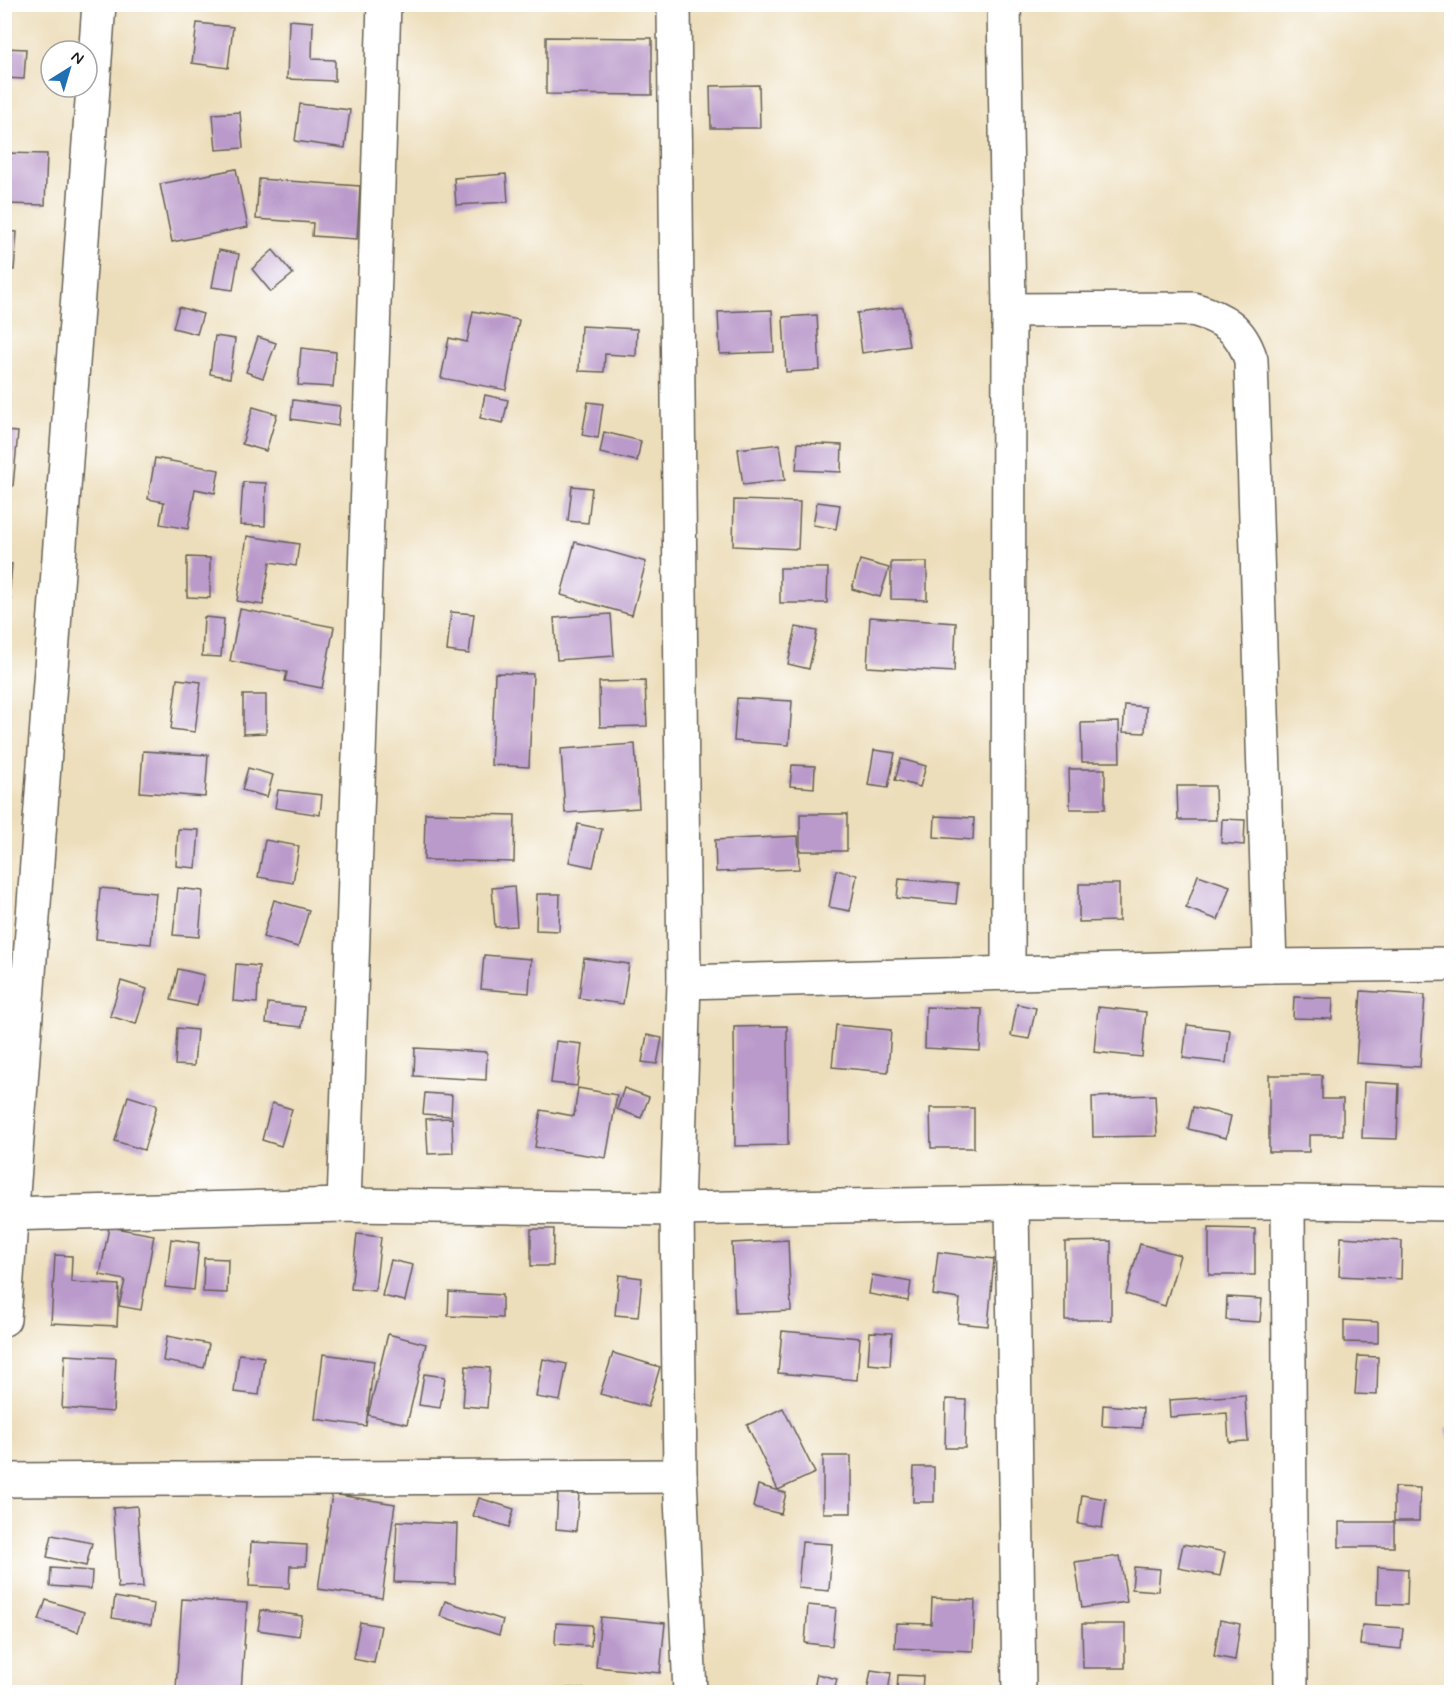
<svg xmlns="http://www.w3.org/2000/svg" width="1456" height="1697" viewBox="0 0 1456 1697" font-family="Mynerve,sans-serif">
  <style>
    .building { fill: #ba9aca }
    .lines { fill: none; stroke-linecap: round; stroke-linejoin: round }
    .minor-casing { stroke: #656054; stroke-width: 36 }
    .minor { stroke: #fff; stroke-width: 33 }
  </style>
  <rect width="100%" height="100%" fill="#fff"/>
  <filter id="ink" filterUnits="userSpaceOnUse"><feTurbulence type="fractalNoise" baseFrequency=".0167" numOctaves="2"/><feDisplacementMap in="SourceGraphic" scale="12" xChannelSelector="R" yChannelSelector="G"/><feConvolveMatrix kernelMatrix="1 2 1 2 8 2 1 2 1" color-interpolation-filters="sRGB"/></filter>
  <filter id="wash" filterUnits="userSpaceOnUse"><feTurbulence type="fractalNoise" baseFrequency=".008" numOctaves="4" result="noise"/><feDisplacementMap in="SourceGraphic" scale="24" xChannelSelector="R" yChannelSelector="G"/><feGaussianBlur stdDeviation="1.35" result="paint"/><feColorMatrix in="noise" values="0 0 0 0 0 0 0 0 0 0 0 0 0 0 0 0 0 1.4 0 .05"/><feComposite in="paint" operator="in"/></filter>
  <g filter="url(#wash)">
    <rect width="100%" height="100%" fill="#eddebb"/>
    <g id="blocks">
      <g class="building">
        <polygon points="289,20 313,22 312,59 335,60 335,81 287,79"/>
        <polygon points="197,23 233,27 228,68 192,63"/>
        <polygon points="546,37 652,38 652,95 546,94"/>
        <polygon points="4,48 26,49 24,79 4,78"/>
        <polygon points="759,85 760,128 711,128 710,86"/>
        <polygon points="300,104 350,110 345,148 295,141"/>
        <polygon points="240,112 243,148 216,150 213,114"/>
        <polygon points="4,153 47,154 45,205 4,204"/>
        <polygon points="236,169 248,227 172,242 160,184"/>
        <polygon points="506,174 508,202 456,205 454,178"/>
        <polygon points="259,179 360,186 357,239 312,236 313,223 256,219"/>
        <polygon points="5,231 17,232 14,270 5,269"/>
        <polygon points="219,250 239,254 233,290 212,287"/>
        <polygon points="273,250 293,274 271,292 252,269"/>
        <polygon points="179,307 203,314 197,334 173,328"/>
        <polygon points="903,307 909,346 862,353 857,313"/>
        <polygon points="772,310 774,352 720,354 718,312"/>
        <polygon points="473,311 519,320 506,390 441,378 449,338 467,342"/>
        <polygon points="817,315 820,370 786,372 783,317"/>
        <polygon points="581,326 637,329 636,356 605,354 604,372 579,371"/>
        <polygon points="215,336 235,339 230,378 210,374"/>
        <polygon points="258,337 276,343 263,378 246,372"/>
        <polygon points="301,348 336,352 333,387 298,385"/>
        <polygon points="485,395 508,400 503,423 480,418"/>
        <polygon points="293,400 340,406 338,426 291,419"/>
        <polygon points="588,402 603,404 598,438 582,435"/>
        <polygon points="253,407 277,414 266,451 242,444"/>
        <polygon points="4,431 18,432 13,486 4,485"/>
        <polygon points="604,432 641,441 637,461 600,453"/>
        <polygon points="798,443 842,445 841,472 796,470"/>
        <polygon points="780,444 785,480 743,485 738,449"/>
        <polygon points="155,458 219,470 215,493 195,489 188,529 160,524 164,502 148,499"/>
        <polygon points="243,482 266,483 265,526 240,525"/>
        <polygon points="572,486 592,488 588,523 568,521"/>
        <polygon points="734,500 800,502 798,549 733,546"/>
        <polygon points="817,502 840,505 836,529 813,525"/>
        <polygon points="247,536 299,544 296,566 270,562 263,605 237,601"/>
        <polygon points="575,542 646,562 632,615 561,595"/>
        <polygon points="187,557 210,558 210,598 187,597"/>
        <polygon points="860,560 889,568 880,597 852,589"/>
        <polygon points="891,562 927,562 927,600 891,599"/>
        <polygon points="4,563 12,564 10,589 4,588"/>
        <polygon points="780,568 828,568 827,603 780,603"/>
        <polygon points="4,598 11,599 6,661 4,661"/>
        <polygon points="240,609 334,627 322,688 285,681 287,672 230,661"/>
        <polygon points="451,612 474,614 469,654 447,651"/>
        <polygon points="611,614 614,656 557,660 554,618"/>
        <polygon points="204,617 224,619 221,657 202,656"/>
        <polygon points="870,617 956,623 954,672 867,667"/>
        <polygon points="796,627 817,631 809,669 788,664"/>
        <polygon points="495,673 533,674 529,767 491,765"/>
        <polygon points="177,679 201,682 195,732 171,729"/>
        <polygon points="645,681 647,726 600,727 599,682"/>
        <polygon points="243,695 266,695 266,733 243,734"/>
        <polygon points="737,698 792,701 789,745 734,741"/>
        <polygon points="1125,705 1146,707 1145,733 1123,732"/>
        <polygon points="1119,722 1120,762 1082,762 1081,723"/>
        <polygon points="635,744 639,808 565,813 561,749"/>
        <polygon points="874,750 895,753 888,788 868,785"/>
        <polygon points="143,751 208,755 205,797 140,792"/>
        <polygon points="901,759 926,766 920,787 895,780"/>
        <polygon points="792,765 815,766 814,788 790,786"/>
        <polygon points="248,768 273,775 267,797 242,790"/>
        <polygon points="1069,769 1105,769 1105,809 1070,809"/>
        <polygon points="1177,786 1215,786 1216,820 1178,820"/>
        <polygon points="278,790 322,795 320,815 275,808"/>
        <polygon points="425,813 515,815 514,862 424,860"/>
        <rect x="800" y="814" width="47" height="37"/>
        <polygon points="935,816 974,818 973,840 934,837"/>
        <polygon points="1222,819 1245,820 1244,845 1221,843"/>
        <polygon points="578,824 602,829 593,867 569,862"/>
        <polygon points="178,829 199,830 196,868 176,866"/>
        <polygon points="798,836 799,869 716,872 715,840"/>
        <polygon points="265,840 299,846 293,883 258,877"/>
        <polygon points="836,870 857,875 850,911 829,907"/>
        <polygon points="1198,875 1230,886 1218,920 1186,908"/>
        <polygon points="899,879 958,884 956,904 897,898"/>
        <polygon points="1079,884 1119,884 1119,921 1079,922"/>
        <polygon points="514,886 517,926 495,927 492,888"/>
        <polygon points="100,888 156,893 151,944 96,939"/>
        <polygon points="178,888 203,891 199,937 173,935"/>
        <polygon points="537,894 560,894 559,931 536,930"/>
        <polygon points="274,900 309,910 298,947 263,937"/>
        <polygon points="484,955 531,959 529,993 481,989"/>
        <polygon points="584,958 629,964 623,1004 579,998"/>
        <polygon points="236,964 259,966 257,1003 233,1001"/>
        <polygon points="178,969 204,975 197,1006 171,1000"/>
        <polygon points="121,981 147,989 136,1024 110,1016"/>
        <polygon points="1361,991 1425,995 1420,1067 1356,1063"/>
        <polygon points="1294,997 1333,998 1332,1019 1293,1018"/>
        <polygon points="268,1003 304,1007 302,1027 266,1023"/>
        <polygon points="1017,1004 1036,1008 1029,1039 1011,1036"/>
        <polygon points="926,1007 982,1009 980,1051 925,1048"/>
        <polygon points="1098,1007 1146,1012 1142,1057 1094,1052"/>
        <polygon points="836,1025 891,1030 888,1072 832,1067"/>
        <polygon points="1187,1025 1230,1030 1226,1063 1183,1058"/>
        <polygon points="787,1026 788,1145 735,1146 734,1027"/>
        <polygon points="177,1028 197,1030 194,1066 175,1065"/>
        <polygon points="647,1035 662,1038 657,1064 642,1062"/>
        <polygon points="556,1041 582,1044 577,1086 551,1083"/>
        <polygon points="415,1048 487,1052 486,1080 414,1076"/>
        <polygon points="1269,1075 1322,1075 1322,1099 1343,1099 1343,1135 1309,1135 1309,1152 1269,1152"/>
        <polygon points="1364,1082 1399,1084 1397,1139 1362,1138"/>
        <polygon points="578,1088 617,1095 606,1158 535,1147 541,1110 574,1116"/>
        <polygon points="624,1088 649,1097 641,1118 617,1109"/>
        <polygon points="425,1093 452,1095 451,1116 423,1114"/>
        <polygon points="1155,1095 1157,1136 1093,1137 1092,1097"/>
        <polygon points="128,1096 157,1105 144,1150 115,1141"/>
        <polygon points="272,1103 292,1109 281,1146 262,1140"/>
        <polygon points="1193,1107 1231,1116 1226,1138 1188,1129"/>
        <polygon points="930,1108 974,1108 974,1148 931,1148"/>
        <polygon points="452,1118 453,1153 428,1154 426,1119"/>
        <polygon points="109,1227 154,1235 141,1310 119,1306 125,1280 100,1275"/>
        <polygon points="1209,1228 1255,1229 1255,1275 1209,1275"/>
        <polygon points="531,1229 554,1229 553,1266 531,1266"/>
        <polygon points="357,1234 381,1237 375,1291 351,1289"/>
        <polygon points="1341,1237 1402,1241 1401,1279 1339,1276"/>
        <polygon points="171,1239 199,1243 194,1290 165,1287"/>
        <polygon points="788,1240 791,1311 735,1313 732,1243"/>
        <polygon points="1111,1241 1111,1320 1065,1320 1065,1242"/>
        <polygon points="1140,1244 1180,1255 1165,1306 1126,1294"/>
        <polygon points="938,1252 994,1259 988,1326 958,1323 960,1299 933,1295"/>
        <polygon points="55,1255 72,1256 71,1282 119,1285 117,1326 51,1323"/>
        <polygon points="204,1258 228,1259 227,1293 203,1292"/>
        <polygon points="391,1260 413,1265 405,1301 382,1296"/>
        <polygon points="619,1275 642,1278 638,1317 615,1315"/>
        <polygon points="872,1275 911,1282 908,1301 869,1294"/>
        <polygon points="449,1292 502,1295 502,1318 448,1316"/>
        <polygon points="1227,1297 1262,1299 1260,1322 1226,1320"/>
        <polygon points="1344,1320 1378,1322 1378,1343 1344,1342"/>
        <polygon points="782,1331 860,1338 857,1380 778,1373"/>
        <polygon points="870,1332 892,1333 890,1366 868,1364"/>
        <polygon points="388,1334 426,1344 407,1424 368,1415"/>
        <polygon points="167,1336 209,1344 204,1368 163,1361"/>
        <polygon points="613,1353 660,1367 648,1407 600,1394"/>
        <polygon points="239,1354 264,1357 259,1395 234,1392"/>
        <polygon points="323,1354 374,1361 366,1426 315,1419"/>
        <polygon points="65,1355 116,1358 113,1412 62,1408"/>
        <polygon points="1358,1356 1378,1357 1377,1395 1355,1394"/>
        <polygon points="543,1359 567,1364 560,1401 536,1397"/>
        <polygon points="466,1366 490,1368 487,1408 463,1406"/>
        <polygon points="424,1374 445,1377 440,1408 419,1405"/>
        <polygon points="1245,1395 1248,1441 1229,1442 1227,1413 1170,1417 1169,1400"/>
        <polygon points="946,1399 966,1400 965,1448 945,1448"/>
        <polygon points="1103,1405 1143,1408 1142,1428 1102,1426"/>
        <polygon points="783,1408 815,1473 778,1490 747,1425"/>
        <polygon points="1452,1428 1452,1442 1451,1442 1446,1429"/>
        <rect x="823" y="1456" width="28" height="57"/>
        <polygon points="914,1467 934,1467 934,1502 913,1502"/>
        <polygon points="758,1485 786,1493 781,1514 753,1507"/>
        <polygon points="1394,1487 1420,1488 1419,1521 1394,1521"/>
        <polygon points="558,1493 579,1494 576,1531 556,1529"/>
        <polygon points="332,1494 395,1504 382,1598 318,1589"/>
        <polygon points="1082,1495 1106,1499 1102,1528 1078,1524"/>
        <polygon points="479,1498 514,1509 509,1527 473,1516"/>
        <polygon points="137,1506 143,1587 118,1588 113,1508"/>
        <polygon points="397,1521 457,1524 455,1584 394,1582"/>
        <rect x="1339" y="1522" width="55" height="25"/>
        <polygon points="52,1535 92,1543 86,1566 47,1557"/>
        <polygon points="251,1542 307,1545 306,1566 290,1566 289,1588 249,1586"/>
        <polygon points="802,1542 832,1544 829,1591 798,1588"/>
        <polygon points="1183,1544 1225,1552 1220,1576 1178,1568"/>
        <polygon points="1120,1556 1127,1602 1082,1608 1075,1562"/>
        <polygon points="1134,1567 1160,1569 1158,1591 1132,1589"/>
        <polygon points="1378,1567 1408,1569 1407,1605 1377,1604"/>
        <polygon points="51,1568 92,1571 91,1589 50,1586"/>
        <polygon points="115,1597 154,1604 151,1625 112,1618"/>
        <polygon points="932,1598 975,1600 973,1651 895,1648 896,1623 931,1624"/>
        <polygon points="182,1599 247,1603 241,1692 176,1689"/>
        <polygon points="46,1600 84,1612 78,1632 39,1620"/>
        <polygon points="445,1601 503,1620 499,1635 440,1616"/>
        <polygon points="808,1605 836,1608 832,1646 805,1643"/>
        <polygon points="261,1610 302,1616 299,1636 258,1630"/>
        <polygon points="601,1617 665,1623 660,1673 596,1667"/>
        <polygon points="1220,1620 1240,1624 1235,1660 1214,1656"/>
        <polygon points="360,1622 381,1626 374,1663 353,1659"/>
        <polygon points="556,1623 592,1625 591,1646 555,1644"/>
        <polygon points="1082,1624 1125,1624 1125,1668 1083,1668"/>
        <polygon points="1362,1625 1403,1628 1401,1649 1360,1645"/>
        <polygon points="871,1670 891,1673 888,1692 867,1692"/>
        <polygon points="817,1674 837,1679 834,1692 813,1692"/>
        <polygon points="898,1675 923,1676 922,1692 897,1692"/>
        <polygon points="567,1688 590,1689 590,1692 567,1692"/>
      </g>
    </g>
  </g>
  <g filter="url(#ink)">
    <use href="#blocks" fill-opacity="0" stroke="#656054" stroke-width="1.5"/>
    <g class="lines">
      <defs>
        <g id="minor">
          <polyline points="674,4 684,982 677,1209 680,1476 690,1692"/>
          <polyline points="1004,4 1009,310 1008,972"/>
          <path d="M1009,310L1193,309C1223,318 1241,328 1251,360L1270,966"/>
          <polyline points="684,982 1270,966 1452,964"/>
          <polyline points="1288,1202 1291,1692"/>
          <polyline points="1012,1203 1019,1692"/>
          <polyline points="344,1205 384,4"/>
          <polyline points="4,1214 344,1205 677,1209 1012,1203 1288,1202 1452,1204"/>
          <polyline points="4,1319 99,4"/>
          <polyline points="4,1480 680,1476"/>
        </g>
      </defs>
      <use href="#minor" class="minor-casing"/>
      <use href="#minor" class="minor"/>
    </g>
  </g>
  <rect width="1456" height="1697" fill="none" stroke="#fff" stroke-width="24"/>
  <g transform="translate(69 69) rotate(37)"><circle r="28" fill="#ffffff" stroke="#a4a4a4" stroke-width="1.5"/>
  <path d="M0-4.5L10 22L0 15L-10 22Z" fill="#1f6fb2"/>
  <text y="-9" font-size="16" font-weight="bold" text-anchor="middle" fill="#1c1c1c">N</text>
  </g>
</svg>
